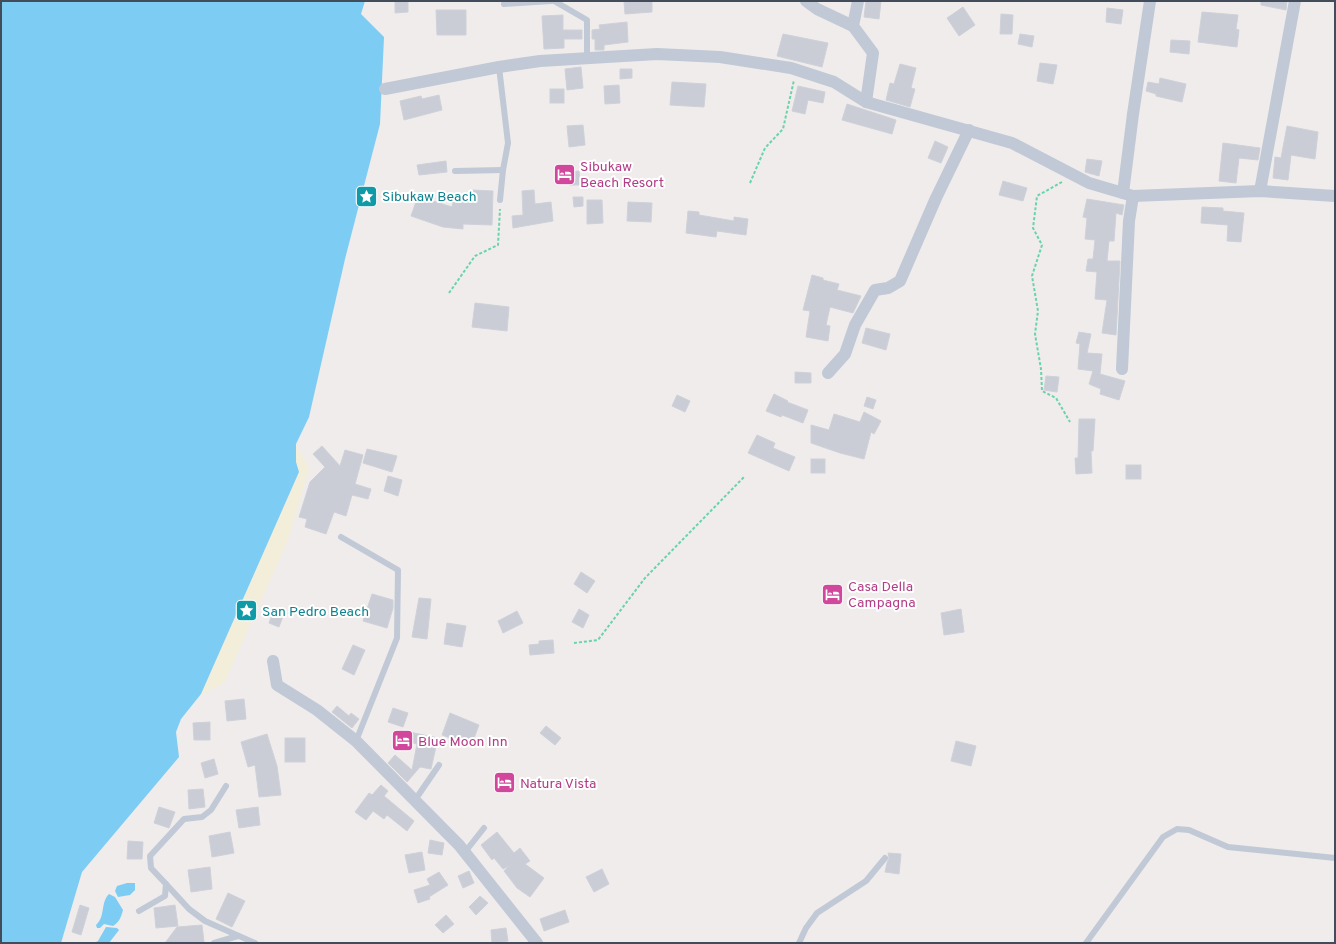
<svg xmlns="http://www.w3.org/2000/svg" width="1336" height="944" viewBox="0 0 1336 944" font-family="Overpass,sans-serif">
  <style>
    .sand { fill: #f3eeda }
    .water { fill: #7dccf4 }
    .building { fill: #cacdd5; stroke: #cfd1d9 }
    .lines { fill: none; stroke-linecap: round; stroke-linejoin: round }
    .path { stroke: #69d3ac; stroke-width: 2; stroke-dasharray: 3 2; stroke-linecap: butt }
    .lane { stroke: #c0c9d5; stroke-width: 6 }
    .street { stroke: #c0c9d5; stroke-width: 12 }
    .labels { text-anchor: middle; stroke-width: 4; stroke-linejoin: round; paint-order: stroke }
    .hotel-label { font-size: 14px; fill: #b23c85; stroke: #fff; text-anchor: start }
    .culture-label { font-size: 14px; fill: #0d838f; stroke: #fff; text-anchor: start }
  </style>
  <rect width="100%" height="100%" fill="#efeceb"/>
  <polygon class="sand" points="296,444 309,468 288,540 224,683 201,694 299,472 296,462"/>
  <g class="water">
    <polygon points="1,1 365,1 361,14 384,37 380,124 345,259 309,417 296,444 296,462 299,472 201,694 181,719 176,732 179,757 82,872 61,943 1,943"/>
    <polygon points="127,883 135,883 135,890 130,895 118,897 115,891 117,886"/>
    <path d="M109,894L115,897L123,910C121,918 119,922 113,926L104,924L100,928H97L96,925C106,916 100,903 109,894Z"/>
    <polygon points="106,927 117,928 119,930 109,943 94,943 98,941"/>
  </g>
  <g class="building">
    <polygon points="395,1 408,1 408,12 395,13"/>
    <polygon points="624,1 652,1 652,12 625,14"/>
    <polygon points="866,1 881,1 879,19 864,17"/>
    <polygon points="1261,1 1287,1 1286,10 1261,5"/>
    <polygon points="963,7 975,25 959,36 947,18"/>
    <polygon points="1107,8 1123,10 1121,24 1106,22"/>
    <polygon points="436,10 466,10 466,35 437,35"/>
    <polygon points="1202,12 1238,15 1236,29 1239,30 1237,47 1198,42"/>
    <polygon points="1001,14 1013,15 1012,34 1000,34"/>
    <polygon points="563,15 563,30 582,30 582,39 564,39 564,48 544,49 542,16"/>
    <polygon points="627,22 628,42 604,45 604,50 595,50 595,39 592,39 592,30 600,29 599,25"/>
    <polygon points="783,34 828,43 822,67 777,56"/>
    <polygon points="1020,34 1034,36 1032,47 1018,44"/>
    <polygon points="1171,40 1190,41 1189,54 1170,52"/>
    <polygon points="1040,63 1057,65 1053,84 1037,81"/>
    <polygon points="900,64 916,68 911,88 915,89 910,107 886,100 890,83 894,84"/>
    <polygon points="581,67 583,88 567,90 565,69"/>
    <polygon points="620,69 632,69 632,78 620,79"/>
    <polygon points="1160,78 1186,84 1182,102 1156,96 1156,94 1146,91 1148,82 1159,84"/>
    <polygon points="672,82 706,84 704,107 670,105"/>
    <polygon points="619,85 620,103 605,104 604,86"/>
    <polygon points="798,86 825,92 823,103 808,100 805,114 792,111"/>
    <rect x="550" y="89" width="14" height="14"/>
    <polygon points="439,95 442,110 404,120 400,101 421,96 422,99"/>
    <polygon points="847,104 896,120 892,134 842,120"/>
    <polygon points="583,125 585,145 569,147 567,126"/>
    <polygon points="1287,126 1318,132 1315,159 1291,155 1288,180 1273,178 1275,157 1281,158"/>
    <polygon points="935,141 948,147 941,163 928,158"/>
    <polygon points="1223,143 1260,148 1258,160 1239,158 1236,183 1219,181"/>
    <polygon points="1087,159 1102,161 1099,176 1085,172"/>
    <polygon points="446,161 447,172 419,175 417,165"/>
    <polygon points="579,171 580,185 569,185 568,172"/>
    <polygon points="1003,181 1027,188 1023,201 999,195"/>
    <polygon points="472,190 493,191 492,225 463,224 463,229 443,227 411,216 418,196 452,207 454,196 471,198"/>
    <polygon points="534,190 535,204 551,202 553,221 513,228 512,216 523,215 522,191"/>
    <polygon points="573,197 583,197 583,206 574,207"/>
    <polygon points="1087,199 1124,205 1122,215 1116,213 1114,241 1109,241 1107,261 1120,261 1116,335 1102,333 1107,300 1095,299 1097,272 1086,271 1088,259 1093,259 1095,240 1085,239 1087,218 1083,217"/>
    <polygon points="587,200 602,200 603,223 587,224"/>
    <polygon points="628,202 652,203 651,222 627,221"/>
    <polygon points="1202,207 1223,208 1223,211 1244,213 1241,242 1227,241 1228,225 1201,223"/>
    <polygon points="688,211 699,212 699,215 734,221 734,217 748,219 746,235 717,231 716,237 686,233"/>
    <polygon points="812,275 823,278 823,280 839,284 837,290 861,296 853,313 830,307 826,325 830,326 828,341 806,337 810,311 803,310"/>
    <polygon points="475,303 509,307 507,331 472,327"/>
    <polygon points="866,328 890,334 886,350 862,343"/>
    <polygon points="1079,332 1091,334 1087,353 1102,354 1100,374 1125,381 1119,400 1100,394 1101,389 1089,384 1093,371 1078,369 1080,344 1076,343"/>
    <polygon points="795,372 811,373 811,383 795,383"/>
    <polygon points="1046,376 1059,377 1057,392 1044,390"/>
    <polygon points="774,394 788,401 787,402 808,410 803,423 782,415 781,417 766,411"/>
    <polygon points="677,395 690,401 685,412 672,406"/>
    <polygon points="867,397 876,400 873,409 864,406"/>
    <polygon points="864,412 881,421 874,434 871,432 864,459 840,453 811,443 811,425 829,430 834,414 860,422"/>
    <polygon points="1079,419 1095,419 1093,451 1091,451 1092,473 1076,474 1075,458 1078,458"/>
    <polygon points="757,435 775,443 773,448 795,457 789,471 748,453"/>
    <polygon points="322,446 340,466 345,450 363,455 355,484 371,489 368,499 352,495 346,516 334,512 326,534 305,527 307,519 299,517 310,482 325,467 313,454"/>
    <polygon points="367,449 397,456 392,472 363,463"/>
    <rect x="811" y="459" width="14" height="14"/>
    <rect x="1126" y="465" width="15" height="14"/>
    <polygon points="388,476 402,480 398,496 384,491"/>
    <polygon points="581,572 595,581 587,593 574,584"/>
    <polygon points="372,594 393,600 393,608 387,628 363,621"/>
    <polygon points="419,598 431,599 427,639 412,637"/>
    <polygon points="579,609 589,615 583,628 572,622"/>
    <polygon points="961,609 964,632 944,635 941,613"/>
    <polygon points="517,611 523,623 503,633 498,621"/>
    <polygon points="273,612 283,616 279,627 269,623"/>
    <polygon points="447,623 466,626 462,647 444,644"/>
    <polygon points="553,640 554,653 530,655 529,645 539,644 539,641"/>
    <polygon points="353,645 365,650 354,675 342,669"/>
    <polygon points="244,699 246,719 227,721 225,701"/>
    <polygon points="337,706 349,716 351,713 359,719 352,728 332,712"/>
    <polygon points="393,708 408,713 403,727 388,722"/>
    <polygon points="450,713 479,725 471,746 442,735"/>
    <polygon points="210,722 210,740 194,740 193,723"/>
    <polygon points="546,726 561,738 555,745 540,733"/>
    <polygon points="400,730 438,738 431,769 420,767 407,782 388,763 395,755 412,770 417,744 398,739"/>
    <polygon points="267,734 277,766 281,795 259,797 255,765 248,767 241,742"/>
    <rect x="285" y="738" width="20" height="24"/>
    <polygon points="956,741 976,746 971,766 951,761"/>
    <polygon points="214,759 218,774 205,778 201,763"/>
    <polygon points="381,785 388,791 384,796 414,821 407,831 387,815 384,819 373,811 366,820 355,812 369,793 372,795"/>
    <polygon points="203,789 205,807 189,809 188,790"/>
    <polygon points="159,807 175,812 169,828 154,823"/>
    <polygon points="258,807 260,825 239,828 236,810"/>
    <polygon points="230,832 234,853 212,857 209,836"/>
    <polygon points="497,832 514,853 520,848 530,861 525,864 544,878 530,897 517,888 504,871 509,866 503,869 494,858 492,860 481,845"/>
    <polygon points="430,840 444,843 442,855 428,853"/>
    <polygon points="128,841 143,842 142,859 127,859"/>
    <polygon points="422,852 425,870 409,873 405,855"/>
    <polygon points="888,853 901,854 899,874 885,872 887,863 889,858"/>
    <polygon points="210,867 212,889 191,892 188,870"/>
    <polygon points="602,869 609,884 594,892 586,877"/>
    <polygon points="469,871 474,883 463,888 458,876"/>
    <polygon points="439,872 448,885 429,897 430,899 418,903 414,890 430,885 427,879"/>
    <polygon points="228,893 245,901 232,927 216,919"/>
    <polygon points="480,896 488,903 476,915 469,907"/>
    <polygon points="80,905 89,908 81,935 72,932"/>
    <polygon points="175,905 178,926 156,928 154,908"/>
    <polygon points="565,910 569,922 544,931 540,919"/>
    <polygon points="446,915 454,924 443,933 435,925"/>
    <polygon points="202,925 204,942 165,943 177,927"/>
    <polygon points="506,928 508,941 492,943 491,930"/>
  </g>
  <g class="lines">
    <g class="path">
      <polyline points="1062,182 1037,196 1033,228 1042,245 1032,276 1038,311 1035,334 1041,369 1042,391 1056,398 1070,422"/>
      <polyline points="750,183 765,148 783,129 794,80"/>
      <polyline points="449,293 475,256 498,245 500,209"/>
      <polyline points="574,643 598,640 645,578 745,476"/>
    </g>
    <g class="lane">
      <polyline points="554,1 587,20 587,58"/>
      <polyline points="504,4 551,1"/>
      <polyline points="499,67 508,143 503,170 500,200"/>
      <polyline points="455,171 503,170"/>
      <polyline points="341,537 398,570 397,638 356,741"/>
      <polyline points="415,800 439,765"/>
      <polyline points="465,852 484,828"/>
      <polyline points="166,884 189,909 205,921 255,943"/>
      <polyline points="139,911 165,896 166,884 151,868 150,856 184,819 202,817 211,810 226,786"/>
      <polyline points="214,943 238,936"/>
      <polyline points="799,943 806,928 817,913 866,881 885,858"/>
      <polyline points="1086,943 1163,837 1177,829 1189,830 1228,847 1335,858"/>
    </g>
    <g class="street">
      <polyline points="806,1 817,9 853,26"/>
      <polyline points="858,1 853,26 873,53 866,102"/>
      <polyline points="385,89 499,67 540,61 657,54 720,57 791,68 834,82 866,102 1012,143 1089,183 1133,196 1260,191 1335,196"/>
      <polyline points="1260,191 1295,1"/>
      <polyline points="1123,193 1133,114 1150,1"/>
      <polyline points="1122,369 1129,221 1133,196"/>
      <polyline points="828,373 845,354 855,325 875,290 888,288 900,281 936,198 969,130"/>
      <polyline points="273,661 277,685 317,710 356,741 459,845 537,943"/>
    </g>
  </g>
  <defs>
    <symbol id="hotel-square" viewBox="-11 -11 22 22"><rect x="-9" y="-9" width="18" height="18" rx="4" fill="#d1479c" stroke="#fff"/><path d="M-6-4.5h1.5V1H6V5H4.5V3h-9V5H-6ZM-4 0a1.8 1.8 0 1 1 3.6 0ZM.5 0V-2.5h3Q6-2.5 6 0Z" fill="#fff"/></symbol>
    <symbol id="sight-square" viewBox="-11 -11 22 22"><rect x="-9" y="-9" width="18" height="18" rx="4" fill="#0f9aa8" stroke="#fff"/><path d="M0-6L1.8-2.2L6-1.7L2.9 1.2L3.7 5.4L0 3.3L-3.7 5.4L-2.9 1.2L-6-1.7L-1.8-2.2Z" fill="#fff"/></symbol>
  </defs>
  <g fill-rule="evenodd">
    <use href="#hotel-square" x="552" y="162" width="25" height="25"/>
    <use href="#sight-square" x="354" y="184" width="25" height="25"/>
    <use href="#hotel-square" x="820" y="582" width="25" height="25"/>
    <use href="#sight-square" x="234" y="598" width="25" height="25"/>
    <use href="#hotel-square" x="390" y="728" width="25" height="25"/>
    <use href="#hotel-square" x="492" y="770" width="25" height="25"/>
  </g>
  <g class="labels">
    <g class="hotel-label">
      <text x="580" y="171">Sibukaw<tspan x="580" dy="16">Beach Resort</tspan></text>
      <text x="848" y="591">Casa Della<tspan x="848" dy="16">Campagna</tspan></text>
      <text x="418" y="746">Blue Moon Inn</text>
      <text x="520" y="788">Natura Vista</text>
    </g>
    <g class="culture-label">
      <text x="382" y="201">Sibukaw Beach</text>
      <text x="262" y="616">San Pedro Beach</text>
    </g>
  </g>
  <rect width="1336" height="944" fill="none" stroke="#434c5b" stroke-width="4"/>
</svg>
